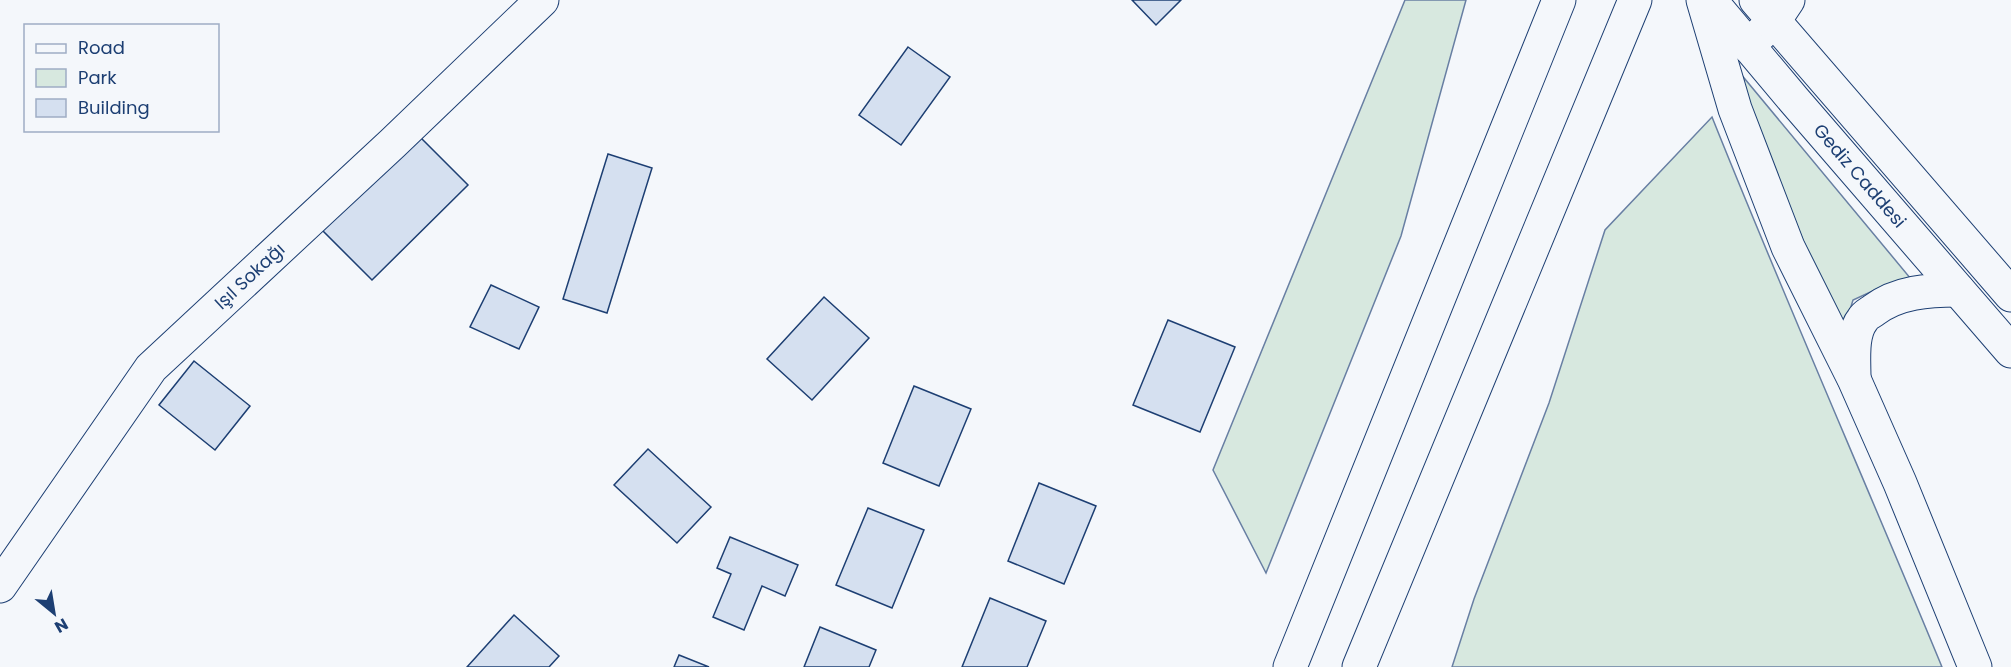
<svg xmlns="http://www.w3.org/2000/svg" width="2011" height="667" viewBox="0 0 2011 667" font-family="Poppins,sans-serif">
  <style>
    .green { fill: #d7e8df; stroke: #687fa3; stroke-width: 1.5 }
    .building { fill: #d5e0f0; stroke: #1d3f73; stroke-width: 1.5 }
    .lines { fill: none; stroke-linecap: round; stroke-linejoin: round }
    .minor-casing { stroke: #1d3f73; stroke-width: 35 }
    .major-casing { stroke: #1d3f73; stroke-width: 35 }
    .highway-casing { stroke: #1d3f73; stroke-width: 35 }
    .minor { stroke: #f4f7fb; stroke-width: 33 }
    .major { stroke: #f4f7fb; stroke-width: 33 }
    .highway { stroke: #f4f7fb; stroke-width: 33 }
    .labels { text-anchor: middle; stroke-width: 4.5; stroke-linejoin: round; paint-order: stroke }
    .street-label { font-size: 18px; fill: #1d3f73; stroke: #f4f7fb }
  </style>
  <rect width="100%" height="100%" fill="#f4f7fb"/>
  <g class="green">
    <polygon points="1405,0 1466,0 1401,236 1266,573 1213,470"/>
    <polygon points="1730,61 1911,279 1877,289 1853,300 1842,336"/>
    <path d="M1712,117C1786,302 1866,483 1942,667H1452L1474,599L1549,403L1605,230Z"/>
  </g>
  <g class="building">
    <polygon points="1132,0 1181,0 1156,25"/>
    <polygon points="908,47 950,77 901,145 859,115"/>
    <polygon points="418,135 468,185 372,280 322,230"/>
    <polygon points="608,154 652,168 607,313 563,299"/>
    <polygon points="491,285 539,307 519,349 470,327"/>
    <polygon points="824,297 869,338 812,400 767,359"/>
    <polygon points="1168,320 1235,347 1200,432 1133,405"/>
    <polygon points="194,361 250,406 215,450 159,405"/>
    <polygon points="914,386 971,409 939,486 883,463"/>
    <polygon points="648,449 711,507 677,543 614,485"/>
    <polygon points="1039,483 1096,506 1064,584 1008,561"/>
    <polygon points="868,508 924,530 892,608 836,585"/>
    <polygon points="730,537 798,565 785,596 762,586 744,630 713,617 731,574 717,568"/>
    <polygon points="990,598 1046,621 1027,667 962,667"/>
    <polygon points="514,615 559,656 549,667 467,667"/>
    <polygon points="820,627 876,650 869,667 804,667"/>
    <polygon points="679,655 709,667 674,667"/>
  </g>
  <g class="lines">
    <defs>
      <g id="minor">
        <polyline points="1703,0 1735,109 1788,247 1854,379 1900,483 1975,667"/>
        <polyline points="1748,46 1774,21 1788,0"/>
        <path d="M1854,378C1854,359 1851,334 1863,319C1865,315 1870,313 1874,310C1898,292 1928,290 1958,290"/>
        <path id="s1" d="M0,586L151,368L393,143L542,0"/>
      </g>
      <g id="major">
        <path id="s2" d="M1710,0L1794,100L2011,351"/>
        <polyline points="1756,0 2011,295"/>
      </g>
      <g id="highway">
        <polyline points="1290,667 1559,0"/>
        <polyline points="1359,667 1635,0"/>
      </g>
    </defs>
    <use href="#minor" class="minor-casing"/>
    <use href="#major" class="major-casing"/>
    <use href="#highway" class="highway-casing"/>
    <use href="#minor" class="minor"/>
    <use href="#major" class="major"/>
    <use href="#highway" class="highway"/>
  </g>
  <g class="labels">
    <g class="street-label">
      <text dy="6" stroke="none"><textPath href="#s2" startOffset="231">Gediz Caddesi</textPath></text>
      <text dy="6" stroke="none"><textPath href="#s1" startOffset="400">Işıl Sokağı</textPath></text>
    </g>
  </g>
  <rect x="24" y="24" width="195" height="108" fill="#f4f7fb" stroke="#9eadc5" stroke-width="1.5"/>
  <rect x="36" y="44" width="30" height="9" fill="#f4f7fb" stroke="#9eadc5" stroke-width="1.5"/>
  <text x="78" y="54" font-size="18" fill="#1d3f73">Road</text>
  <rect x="36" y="69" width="30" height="18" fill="#d7e8df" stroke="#9eadc5" stroke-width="1.5"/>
  <text x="78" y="84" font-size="18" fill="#1d3f73">Park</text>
  <rect x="36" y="99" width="30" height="18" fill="#d5e0f0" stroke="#9eadc5" stroke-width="1.5"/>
  <text x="78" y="114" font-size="18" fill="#1d3f73">Building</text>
  <g transform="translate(54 613) rotate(150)" stroke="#f4f7fb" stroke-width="4.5" paint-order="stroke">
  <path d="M0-4.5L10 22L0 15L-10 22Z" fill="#1d3f73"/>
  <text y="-9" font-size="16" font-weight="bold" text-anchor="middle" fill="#1d3f73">N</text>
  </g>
</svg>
